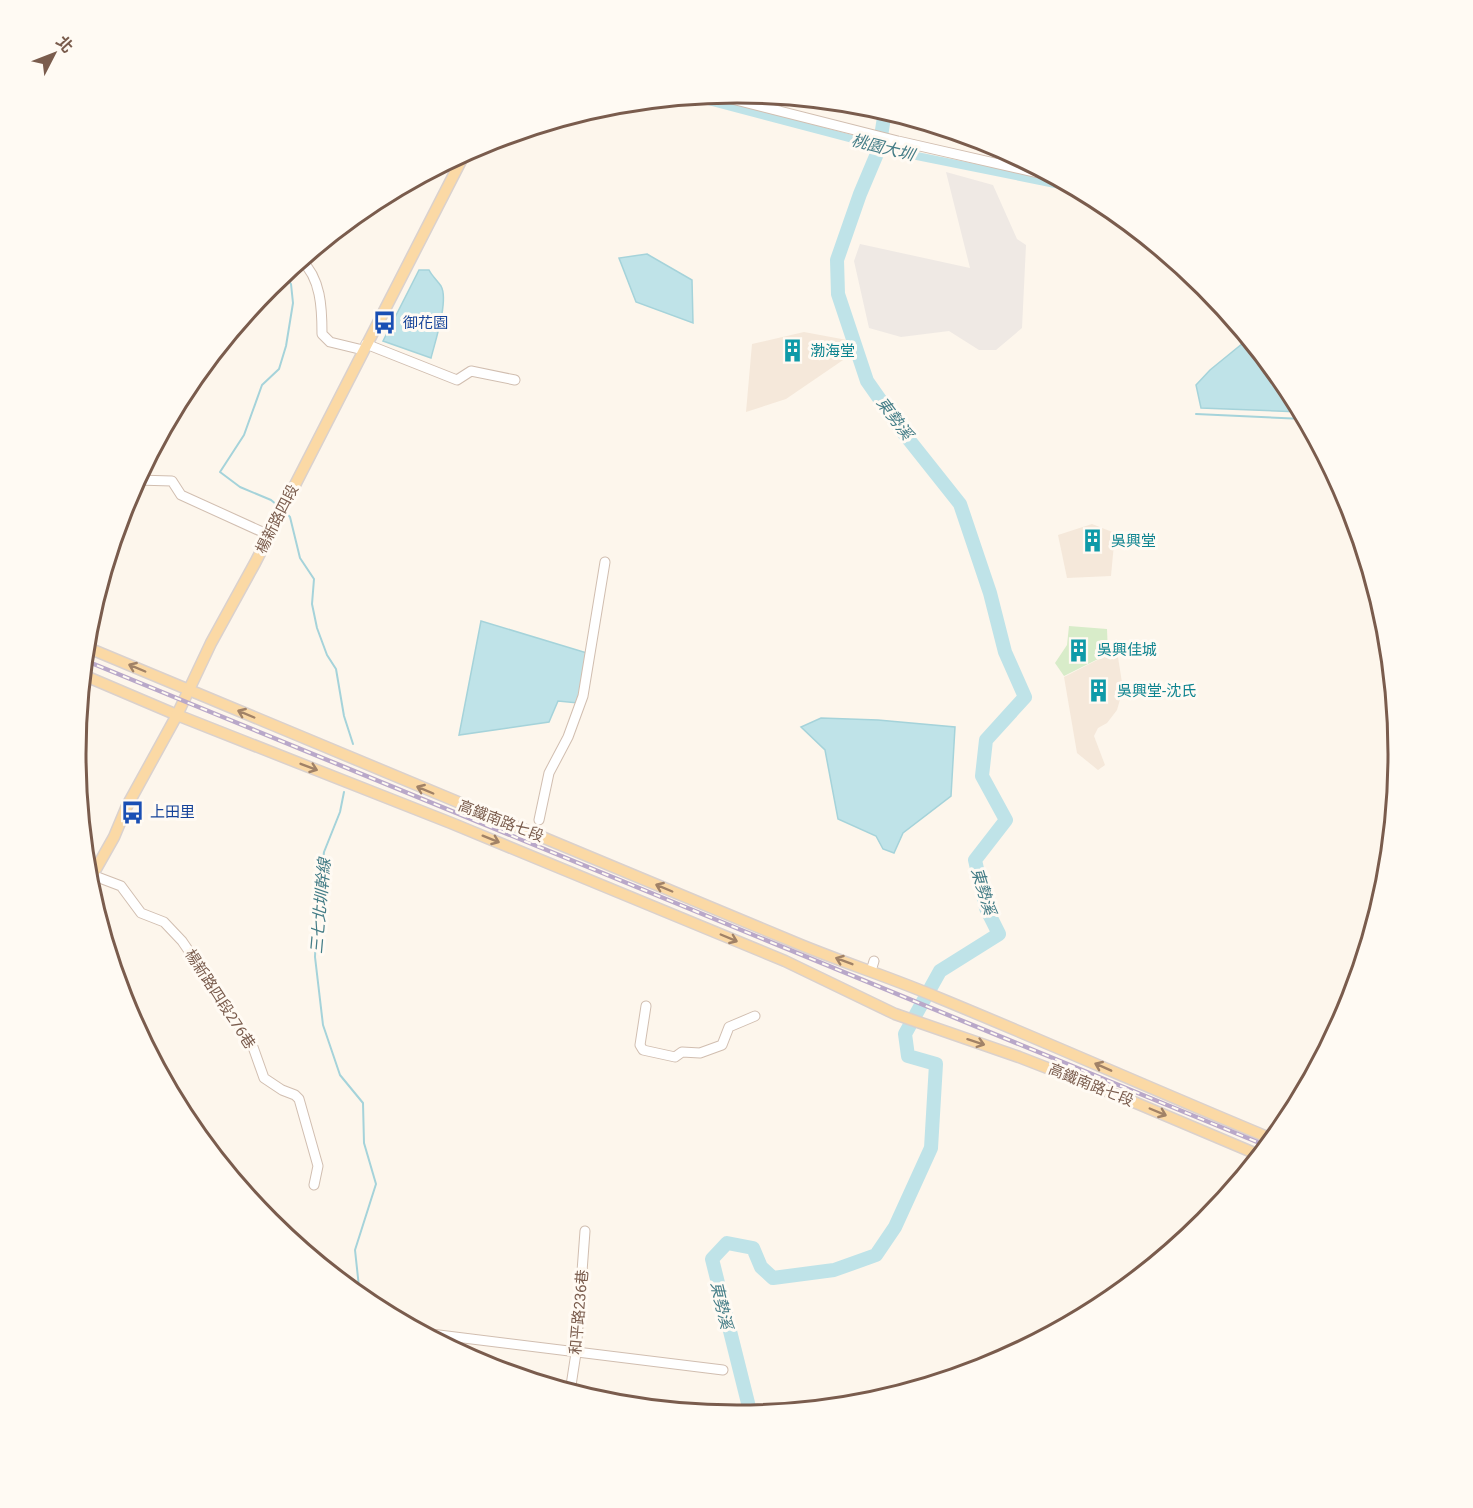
<svg xmlns="http://www.w3.org/2000/svg" width="1473" height="1508" viewBox="0 0 1473 1508" font-family="Roboto,'Noto Sans TC',sans-serif">
  <style>
    .residential { fill: #f5e8da }
    .industrial { fill: #efe9e4 }
    .green { fill: #d8ecc9 }
    .water { fill: #bfe3e8; stroke: #a5d3da; stroke-width: 1.5 }
    .lines { fill: none; stroke-linecap: round; stroke-linejoin: round }
    .stream { stroke: #a5d3da; stroke-width: 2 }
    .canal { stroke: #bfe3e8; stroke-width: 8 }
    .river { stroke: #bfe3e8; stroke-width: 14 }
    .minor-casing { stroke: #d1beb0; stroke-width: 11 }
    .major-casing { stroke: #dad1cd; stroke-width: 13 }
    .minor { stroke: #fff; stroke-width: 9 }
    .major { stroke: #fbd9a5; stroke-width: 10 }
    .rail-casing { stroke: #b9a8c9; stroke-width: 4.5 }
    .rail { stroke: #fffaf3; stroke-width: 2; stroke-dasharray: 7; stroke-linecap: butt }
    .oneway { stroke: #a18267 }
    .labels { text-anchor: middle; stroke-width: 6; stroke-linejoin: round; paint-order: stroke }
    .transit-label { font-size: 15px; fill: #164399; stroke: #fffaf3; text-anchor: start }
    .culture-label { font-size: 15px; fill: #0d838f; stroke: #fffaf3; text-anchor: start }
    .street-label { font-size: 15px; fill: #7a5c4d; stroke: #fffaf3 }
    .water-label { font-size: 16px; font-style: italic; fill: #437c86; stroke: #fffaf3 }
    .rim { fill: none; stroke: #7a5c4d; stroke-width: 3 }
  </style>
  <rect width="100%" height="100%" fill="#fdf6ec"/>
  <g class="residential">
    <polygon points="804,332 847,340 846,358 786,399 746,412 752,344"/>
    <polygon points="1092,524 1115,533 1111,576 1067,578 1058,535"/>
    <polygon points="1109,654 1118,657 1123,689 1117,710 1107,723 1098,728 1094,736 1105,765 1098,770 1077,753 1064,677"/>
  </g>
  <polygon class="industrial" points="946,172 993,185 1017,239 1026,245 1022,328 996,350 979,350 949,331 901,337 869,328 854,261 860,244 970,268"/>
  <polygon class="green" points="1069,626 1107,629 1108,654 1064,676 1055,663 1067,645"/>
  <g class="water">
    <polygon points="647,254 692,280 693,323 636,302 619,258"/>
    <path d="M419,270H429C432,276 437,280 441,286C449,300 435,342 431,358L383,341Z"/>
    <polygon points="1248,339 1287,387 1300,412 1201,408 1196,385 1210,370"/>
    <polygon points="481,621 587,653 578,703 558,701 549,722 459,735"/>
    <polygon points="821,718 878,720 955,727 951,796 903,833 894,853 883,849 876,836 838,819 825,750 801,727"/>
  </g>
  <g class="lines">
    <g class="stream">
      <polyline points="1196,414 1304,419"/>
      <polyline points="277,505 271,500 240,487 220,472 244,435 262,385 279,369 286,346 293,303 291,284 283,274"/>
      <polyline points="287,514 290,517 300,558 314,579 312,604 317,628 327,655 336,669 344,716 353,744"/>
      <polyline points="344,792 340,812 324,852 317,907 315,957 323,1025 340,1075 363,1103 364,1143 376,1184 355,1250 359,1287 356,1293"/>
    </g>
    <path class="canal" d="M693,97L860,141C876,140 889,145 902,153L1075,188"/>
    <polyline class="river" points="748,1414 750,1411 712,1259 727,1243 753,1248 761,1267 773,1278 834,1270 876,1255 895,1227 931,1148 936,1064 908,1056 905,1034 940,971 999,934 986,908 975,860 1006,820 982,776 986,740 1025,697 1005,652 990,593 960,504 902,431 867,381 838,294 837,260 860,194 879,149 885,111"/>
    <defs>
      <g id="minor">
        <polyline points="716,95 898,141 1052,176"/>
        <path d="M301,260C321,278 322,308 322,334L330,342L363,350"/>
        <polyline points="366,344 457,380 471,371 515,380"/>
        <polyline points="137,480 172,481 181,495 269,535"/>
        <polyline points="539,820 549,773 568,737 583,696 605,562"/>
        <polyline points="92,875 121,886 141,913 164,922 182,941 206,976 253,1047 264,1078 282,1090 295,1095 299,1099 318,1166 314,1185"/>
        <polyline points="871,971 874,961"/>
        <polyline points="646,1006 640,1045 643,1050 675,1057 682,1052 700,1053 722,1045 729,1027 755,1016"/>
        <polyline points="423,1333 723,1370"/>
        <polyline points="570,1392 576,1353 585,1231"/>
      </g>
      <g id="major">
        <path d="M86,647C320,745 554,843 789,940C838,961 890,977 939,998C1051,1044 1161,1093 1272,1139"/>
        <polyline points="83,675 177,715 451,823 785,961 895,1014 1019,1057 1122,1097 1259,1155"/>
        <polyline points="88,883 114,837 127,806 177,715 211,643 255,563 465,153"/>
      </g>
    </defs>
    <use href="#minor" class="minor-casing"/>
    <use href="#major" class="major-casing"/>
    <use href="#minor" class="minor"/>
    <use href="#major" class="major"/>
    <defs>
      <polyline id="rail" points="84,660 1267,1146"/>
    </defs>
    <use href="#rail" class="rail-casing"/>
    <use href="#rail" class="rail"/>
  </g>
  <defs><path id="oneway-shaft" d="M-6 0H5M1.5-3L5.5 0L1.5 3" fill="none" stroke-width="1.6" stroke-linecap="round" stroke-linejoin="round" transform="scale(1.5)"/></defs>
  <g class="oneway">
    <use href="#oneway-shaft" transform="translate(137 668) rotate(-157)"/>
    <use href="#oneway-shaft" transform="translate(246 714) rotate(-157)"/>
    <use href="#oneway-shaft" transform="translate(309 767) rotate(21)"/>
    <use href="#oneway-shaft" transform="translate(425 790) rotate(-157)"/>
    <use href="#oneway-shaft" transform="translate(491 839) rotate(22)"/>
    <use href="#oneway-shaft" transform="translate(664 888) rotate(-157)"/>
    <use href="#oneway-shaft" transform="translate(729 938) rotate(23)"/>
    <use href="#oneway-shaft" transform="translate(844 961) rotate(-159)"/>
    <use href="#oneway-shaft" transform="translate(976 1042) rotate(18)"/>
    <use href="#oneway-shaft" transform="translate(1103 1067) rotate(-156)"/>
    <use href="#oneway-shaft" transform="translate(1158 1112) rotate(23)"/>
  </g>
  <defs>
    <symbol id="bus-bare" viewBox="-9 -9 18 18"><path d="M-5-6H5V4H4V6H2V4H-2V6H-4V4H-5ZM-3.5-4V0h7V-4ZM-3.5 1.2v1.5H-2V1.2ZM2 1.2v1.5H3.5V1.2Z" fill="#1a4fb4" stroke="#fffaf3" stroke-width="2.5" paint-order="stroke"/></symbol>
    <symbol id="building-bare" viewBox="-9 -9 18 18"><path d="M-4-6H4V6H1V3H-1V6H-4ZM-2.5-4.3h1.7v1.8h-1.7ZM.8-4.3h1.7v1.8H.8ZM-2.5-1h1.7V.8h-1.7ZM.8-1h1.7V.8H.8Z" fill="#0f9aa8" stroke="#fffaf3" stroke-width="2.5" paint-order="stroke"/></symbol>
  </defs>
  <g fill-rule="evenodd">
    <use href="#bus-bare" x="368" y="306" width="33" height="33"/>
    <use href="#building-bare" x="776" y="334" width="33" height="33"/>
    <use href="#building-bare" x="1076" y="524" width="33" height="33"/>
    <use href="#building-bare" x="1062" y="634" width="33" height="33"/>
    <use href="#building-bare" x="1082" y="674" width="33" height="33"/>
    <use href="#bus-bare" x="116" y="796" width="33" height="33"/>
  </g>
  <g class="labels">
    <g class="transit-label">
      <text x="403" y="328">御花園</text>
      <text x="150" y="817">上田里</text>
    </g>
    <g class="culture-label">
      <text x="810" y="356">渤海堂</text>
      <text x="1111" y="546">吳興堂</text>
      <text x="1097" y="655">吳興佳城</text>
      <text x="1117" y="696">吳興堂-沈氏</text>
    </g>
    <g class="street-label">
      <text transform="translate(277 519) rotate(-63)" y="5">楊新路四段</text>
      <text transform="translate(501 821) rotate(21)" y="5">高鐵南路七段</text>
      <text transform="translate(220 999) rotate(57)" y="5">楊新路四段276巷</text>
      <text transform="translate(1091 1085) rotate(22)" y="5">高鐵南路七段</text>
      <text transform="translate(579 1312) rotate(-85)" y="5">和平路236巷</text>
    </g>
    <g class="water-label">
      <text transform="translate(883 147) rotate(14)" y="6">桃園大圳</text>
      <text transform="translate(895 418) rotate(53)" y="6">東勢溪</text>
      <text transform="translate(984 891) rotate(73)" y="6">東勢溪</text>
      <text transform="translate(320 906) rotate(-85)" y="6">三七北圳幹線</text>
      <text transform="translate(722 1305) rotate(77)" y="6">東勢溪</text>
    </g>
  </g>
  <path d="M0 0H1473V1508H0ZM86 754a651 651 0 1 1 1302 0a651 651 0 1 1-1302 0Z" fill="#fffaf3" fill-rule="evenodd"/>
  <path class="rim" d="M86 754a651 651 0 1 1 1302 0a651 651 0 1 1-1302 0Z"/>
  <g transform="translate(54 54) rotate(48)" stroke="#fffaf3" stroke-width="4.5" paint-order="stroke">
  <path d="M0-4.5L10 22L0 15L-10 22Z" fill="#7a5c4d"/>
  <text y="-9" font-size="16" font-weight="bold" text-anchor="middle" fill="#7a5c4d">北</text>
  </g>
</svg>
